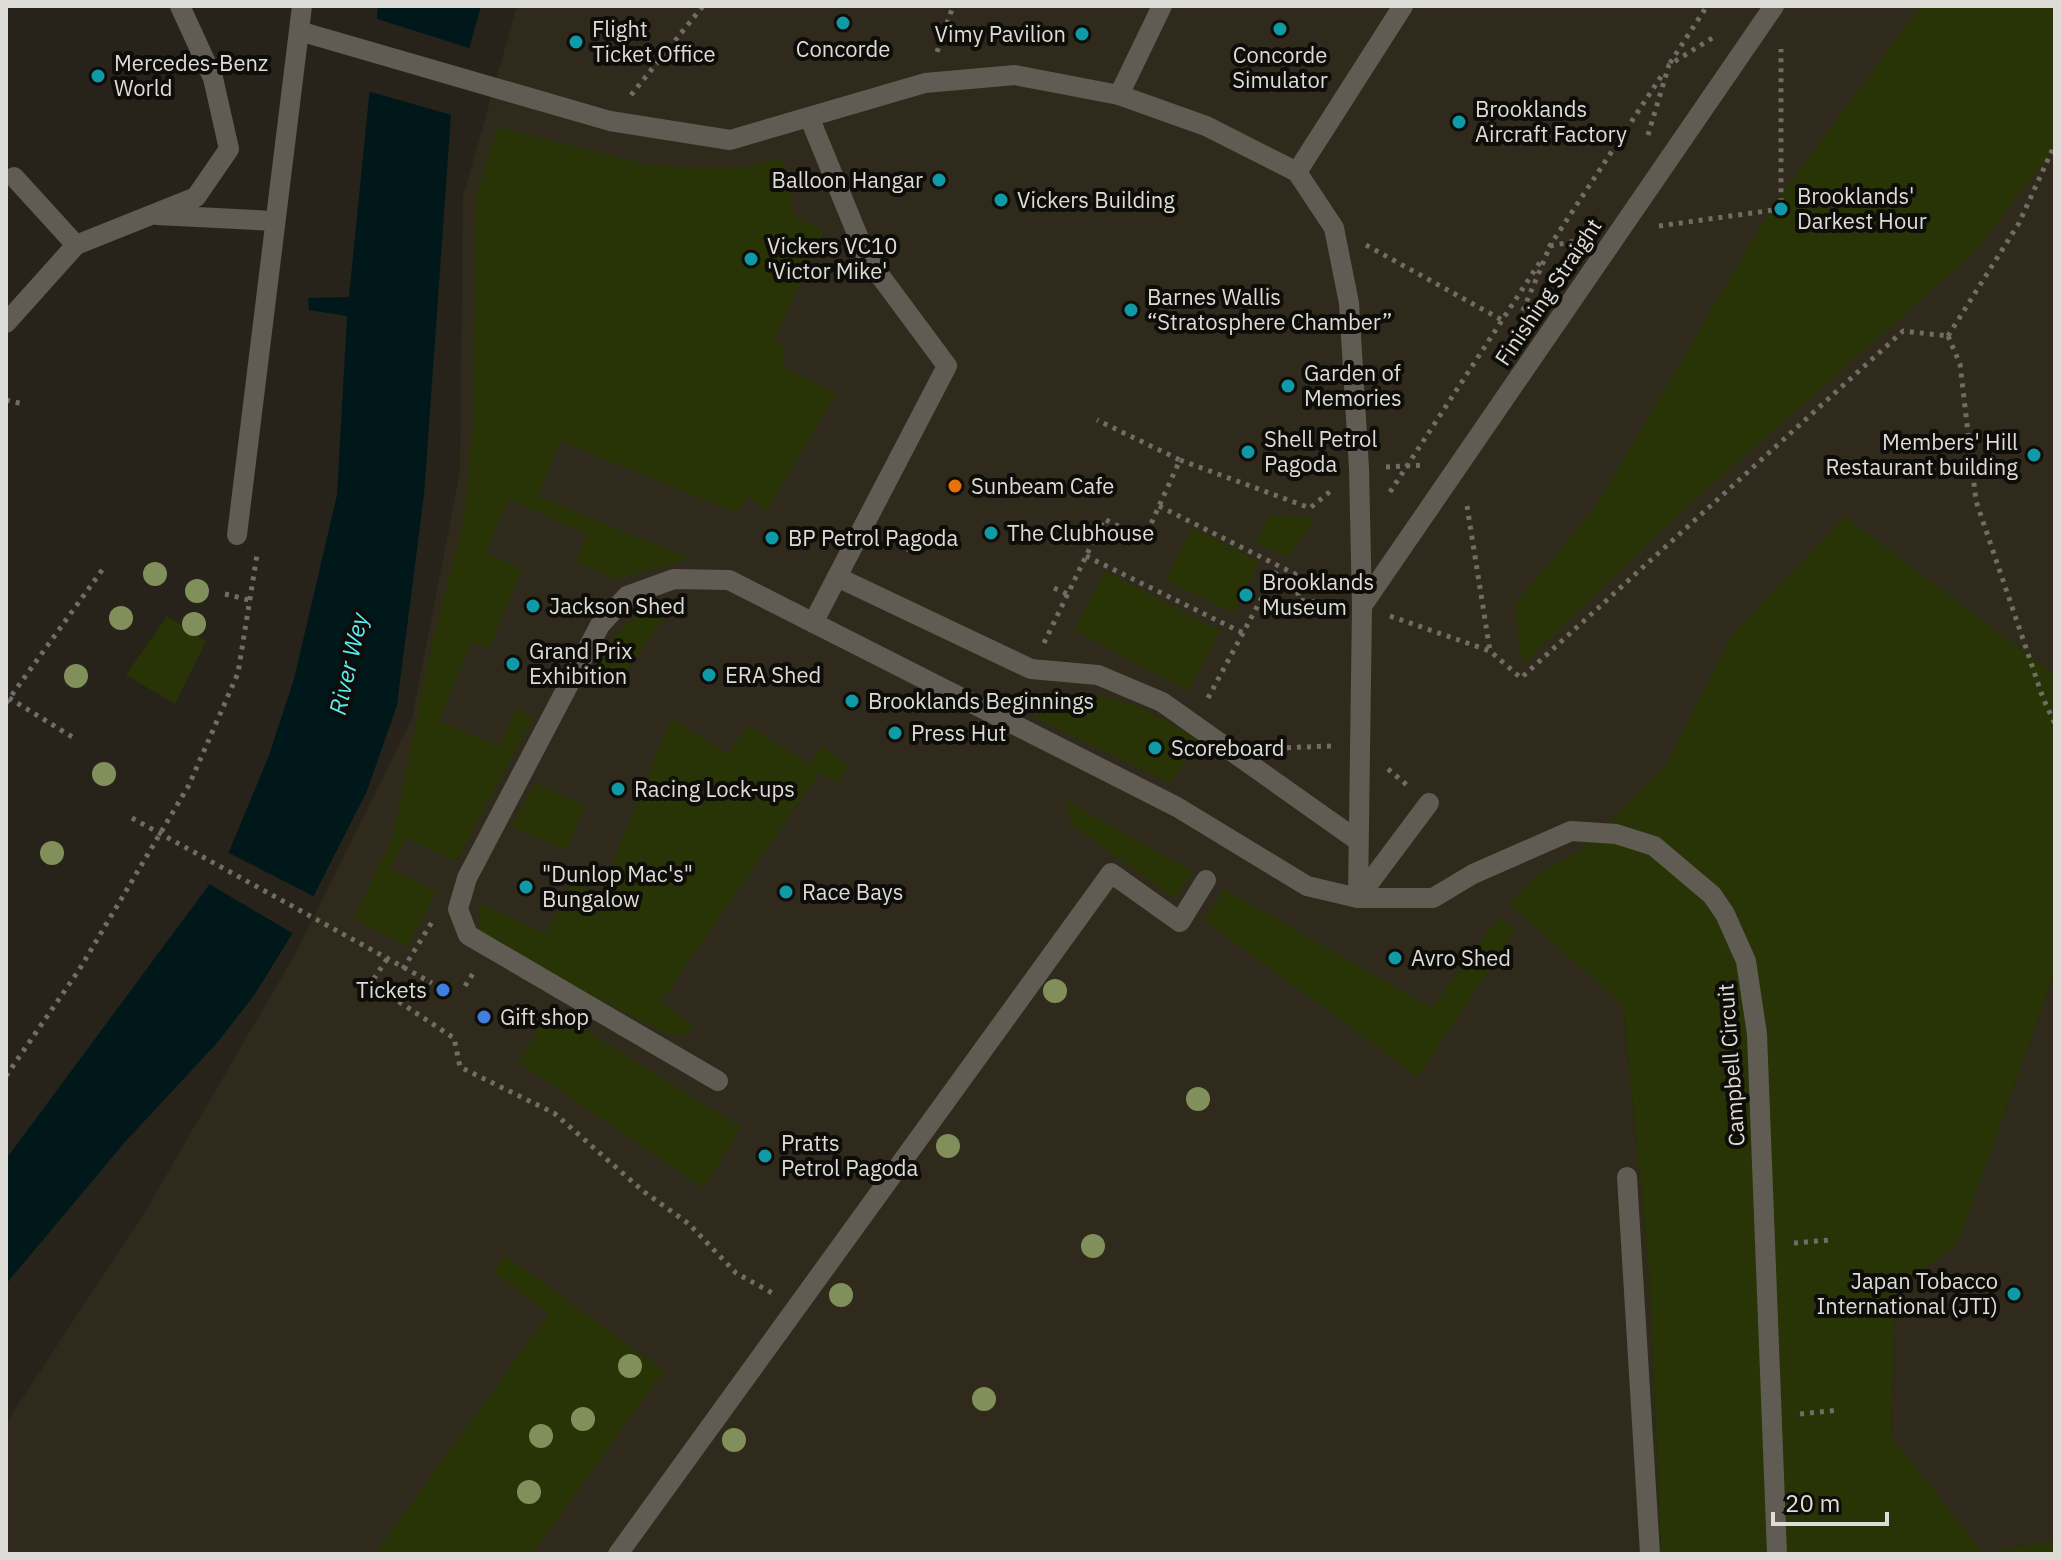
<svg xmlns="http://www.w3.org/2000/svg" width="2061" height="1560" viewBox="0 0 2061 1560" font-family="'IBM Plex Sans',sans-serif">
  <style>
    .built { fill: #302a1c }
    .green { fill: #283406 }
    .water { fill: #00181a }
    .pier { fill: #27231b }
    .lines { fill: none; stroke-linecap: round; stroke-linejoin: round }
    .path { stroke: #706c66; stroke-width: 5; stroke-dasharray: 4 6; stroke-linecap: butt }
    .service { stroke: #605c53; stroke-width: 20 }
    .tree { fill: #81905a }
    .culture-dot { fill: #0f9aa8; stroke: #0e0d09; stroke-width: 3 }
    .food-dot { fill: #e8710a; stroke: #0e0d09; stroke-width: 3 }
    .shop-dot { fill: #3f7fe0; stroke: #0e0d09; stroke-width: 3 }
    .labels { text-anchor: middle; stroke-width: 8; stroke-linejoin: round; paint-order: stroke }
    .poi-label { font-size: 22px; fill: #dedcd7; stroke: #0e0d09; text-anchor: start }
    .street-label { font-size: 22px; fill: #dedcd7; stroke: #0e0d09 }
    .water-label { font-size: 24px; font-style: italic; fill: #5becf2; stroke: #0e0d09 }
  </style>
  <rect width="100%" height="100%" fill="#27231b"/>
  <g class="built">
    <polygon points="517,6 2055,6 2055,796 1510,904 1623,1005 1649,1268 1661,1554 6,1554 6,1423 143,1215 298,949 412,718 460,472 463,196"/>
    <polygon points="2055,971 2055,1540 1983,1553 1891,1437 1895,1292 1958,1242"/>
  </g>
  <g class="green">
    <polygon points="1921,6 2055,6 2055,147 1974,253 1680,513 1522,665 1515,605 1596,506 1772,207"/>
    <polygon points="498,127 653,166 738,168 783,158 794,217 824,230 774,341 787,349 781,366 836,393 767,511 747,497 737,513 560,441 538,496 691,559 615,579 576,562 587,534 508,499 486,553 522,569 489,648 472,642 439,721 499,747 516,708 533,718 456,861 405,838 391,869 437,892 407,947 354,918 393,835 433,639 464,520 474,414 475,200"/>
    <polygon points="1270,515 1315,518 1288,557 1255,543"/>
    <polygon points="1845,516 2051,672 2055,671 2055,971 1958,1243 1895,1292 1891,1436 1983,1553 2055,1540 2055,1554 1661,1554 1649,1268 1623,1005 1509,904 1539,873 1581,850 1666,765 1732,635"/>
    <polygon points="1192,528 1259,561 1233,613 1166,580"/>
    <polygon points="1105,571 1220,631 1188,691 1074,630"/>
    <path d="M675,601L618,684L593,673C613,634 629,610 675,601Z"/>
    <polygon points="167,616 206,641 175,704 126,675"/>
    <path d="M1069,693C1120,694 1157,714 1200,741L1170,783L1034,717L1041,707Z"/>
    <polygon points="671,719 728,754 749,726 810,764 823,747 849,765 837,783 819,773 661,1002 695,1027 684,1035 671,1036 485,941 479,930 479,903 546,934 571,882 600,893"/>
    <polygon points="535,783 585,805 567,850 511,827"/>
    <polygon points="1065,800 1193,872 1174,898 1071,824"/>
    <polygon points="1224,889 1432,1008 1499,917 1516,930 1418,1077 1204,920"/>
    <polygon points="552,1009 741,1127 703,1188 518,1062"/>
    <polygon points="505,1255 664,1371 532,1554 375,1554 549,1313 494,1272"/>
  </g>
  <polygon class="water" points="378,6 481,6 451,115 424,495 397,705 367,791 305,913 255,994 217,1043 125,1142 6,1284 6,1159 223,866 268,758 294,679 337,495 347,316 309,310 308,298 349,297"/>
  <g class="pier">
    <polygon points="371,17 472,49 455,116 364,90"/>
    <polygon points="225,851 317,898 297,936 206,882"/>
  </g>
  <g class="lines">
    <g class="path">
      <polyline points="937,52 953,6"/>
      <polyline points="1670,63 1707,6"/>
      <polyline points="631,95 703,6"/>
      <polyline points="1648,135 1669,65 1717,35"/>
      <polyline points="1659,226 1781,209 1781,49"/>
      <polyline points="1366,245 1502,320"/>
      <polyline points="1549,247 1664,72"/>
      <polyline points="1519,320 1550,246 1576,241"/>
      <polyline points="1948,336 1960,364 1976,501 2043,698 2055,724"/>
      <polyline points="1948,336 2019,223 2055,144"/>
      <polyline points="6,400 23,404"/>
      <polyline points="1180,460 1310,508 1332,490"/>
      <polyline points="1386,467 1424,465"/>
      <polyline points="1390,492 1542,259"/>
      <polyline points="1159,506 1295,574 1299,600 1334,604"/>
      <polyline points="1467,506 1490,651"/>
      <polyline points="1082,530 1095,537"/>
      <polyline points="889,541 909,550"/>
      <polyline points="1086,556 1243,633"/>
      <polyline points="1054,588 1067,594"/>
      <polyline points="225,594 249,600"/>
      <polyline points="1390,616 1490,651 1521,678 1903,331 1948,336"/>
      <polyline points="1044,643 1104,519 1144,539 1180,460 1097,420"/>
      <polyline points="9,698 74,738"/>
      <polyline points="1208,698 1279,566"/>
      <polyline points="6,703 105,566"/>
      <polyline points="1277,748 1331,746"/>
      <polyline points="1388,769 1408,786"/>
      <polyline points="132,818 432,983"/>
      <polyline points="387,959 373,980 375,986 454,1038 460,1067 554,1113 643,1191 689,1224 736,1273 774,1294"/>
      <polyline points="403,969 432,922"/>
      <polyline points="465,986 474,972"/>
      <polyline points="6,1076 79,970 189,785 238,673 257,555"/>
      <polyline points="1794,1243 1830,1240"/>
      <polyline points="1800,1414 1839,1410"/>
    </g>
    <g class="service">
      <polyline points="299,31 610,121 730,140 925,83 1015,75 1119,95 1206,126 1297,172 1334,228 1349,303 1359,468 1362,606 1358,898"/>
      <polyline points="1119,95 1162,6"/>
      <polyline points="810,119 867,258 947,366 813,623"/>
      <polyline points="1297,172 1403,6"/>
      <polyline points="14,177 76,245 196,197 229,149 213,78 180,6"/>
      <polyline points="157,215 274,221"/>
      <polyline points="6,323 76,245"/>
      <polyline points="237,535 302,6"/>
      <polyline points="837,577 1031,669 1098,675 1162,702 1357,840"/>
      <polyline points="1362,606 1774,6"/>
      <polyline points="1358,898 1429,803"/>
      <polyline points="718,1081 468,935 458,909 467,878 600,625 627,596 674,579 729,580 1177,807 1307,886 1358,898 1433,898 1473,874 1571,831 1616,834 1654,846 1712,895 1725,914 1746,961 1757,1034 1777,1554"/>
      <polyline points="1627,1177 1650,1554"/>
      <polyline points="618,1554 1111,873 1180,922 1206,880"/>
    </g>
  </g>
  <g class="tree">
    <circle cx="155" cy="574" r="12"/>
    <circle cx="197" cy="591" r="12"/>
    <circle cx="121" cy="618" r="12"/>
    <circle cx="194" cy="624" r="12"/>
    <circle cx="76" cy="676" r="12"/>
    <circle cx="104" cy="774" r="12"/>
    <circle cx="52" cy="853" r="12"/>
    <circle cx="1055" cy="991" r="12"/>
    <circle cx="1198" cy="1099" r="12"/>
    <circle cx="948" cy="1146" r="12"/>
    <circle cx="1093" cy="1246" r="12"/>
    <circle cx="841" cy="1295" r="12"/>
    <circle cx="630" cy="1366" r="12"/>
    <circle cx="984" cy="1399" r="12"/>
    <circle cx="583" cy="1419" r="12"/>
    <circle cx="541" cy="1436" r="12"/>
    <circle cx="734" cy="1440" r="12"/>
    <circle cx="529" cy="1492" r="12"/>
  </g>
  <g class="culture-dot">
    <circle cx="843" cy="23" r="8"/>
    <circle cx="1280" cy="29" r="8"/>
    <circle cx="1082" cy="34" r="8"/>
    <circle cx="576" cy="42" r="8"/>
    <circle cx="98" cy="76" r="8"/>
    <circle cx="1459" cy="122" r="8"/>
    <circle cx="939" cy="180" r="8"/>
    <circle cx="1001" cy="200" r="8"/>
    <circle cx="1781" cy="209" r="8"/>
    <circle cx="751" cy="259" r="8"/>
    <circle cx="1131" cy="310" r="8"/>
    <circle cx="1288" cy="386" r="8"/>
    <circle cx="1248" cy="452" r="8"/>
    <circle cx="2034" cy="455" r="8"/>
    <circle cx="991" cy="533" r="8"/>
    <circle cx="772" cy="538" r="8"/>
    <circle cx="1246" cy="595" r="8"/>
    <circle cx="533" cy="606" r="8"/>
    <circle cx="513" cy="664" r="8"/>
    <circle cx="709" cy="675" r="8"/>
    <circle cx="852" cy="701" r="8"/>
    <circle cx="895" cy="733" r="8"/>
    <circle cx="1155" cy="748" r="8"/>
    <circle cx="618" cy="789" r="8"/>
    <circle cx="526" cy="887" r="8"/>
    <circle cx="786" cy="892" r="8"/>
    <circle cx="1395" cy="958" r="8"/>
    <circle cx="765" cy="1156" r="8"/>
    <circle cx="2014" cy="1294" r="8"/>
  </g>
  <circle class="food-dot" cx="955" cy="486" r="8"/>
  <g class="shop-dot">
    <circle cx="443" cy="990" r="8"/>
    <circle cx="484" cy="1017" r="8"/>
  </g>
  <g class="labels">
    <g class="poi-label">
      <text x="592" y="37">Flight<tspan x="592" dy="25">Ticket Office</tspan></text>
      <text x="1066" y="42" text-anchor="end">Vimy Pavilion</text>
      <text x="843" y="57" text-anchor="middle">Concorde</text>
      <text x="1280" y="63" text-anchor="middle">Concorde<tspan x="1280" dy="25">Simulator</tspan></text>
      <text x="114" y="71">Mercedes-Benz<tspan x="114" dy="25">World</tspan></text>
      <text x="1475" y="117">Brooklands<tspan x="1475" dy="25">Aircraft Factory</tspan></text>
      <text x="923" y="188" text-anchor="end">Balloon Hangar</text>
      <text x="1797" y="204">Brooklands'<tspan x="1797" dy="25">Darkest Hour</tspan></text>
      <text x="1017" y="208">Vickers Building</text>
      <text x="767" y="254">Vickers VC10<tspan x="767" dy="25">'Victor Mike'</tspan></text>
      <text x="1147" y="305">Barnes Wallis<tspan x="1147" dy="25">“Stratosphere Chamber”</tspan></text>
      <text x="1304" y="381">Garden of<tspan x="1304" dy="25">Memories</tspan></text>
      <text x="1264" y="447">Shell Petrol<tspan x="1264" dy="25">Pagoda</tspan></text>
      <text x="2018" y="450" text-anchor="end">Members' Hill<tspan x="2018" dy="25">Restaurant building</tspan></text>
      <text x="971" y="494">Sunbeam Cafe</text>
      <text x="1007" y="541">The Clubhouse</text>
      <text x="788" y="546">BP Petrol Pagoda</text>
      <text x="1262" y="590">Brooklands<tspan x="1262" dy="25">Museum</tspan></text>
      <text x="549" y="614">Jackson Shed</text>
      <text x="529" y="659">Grand Prix<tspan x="529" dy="25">Exhibition</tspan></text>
      <text x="725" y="683">ERA Shed</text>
      <text x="868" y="709">Brooklands Beginnings</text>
      <text x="911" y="741">Press Hut</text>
      <text x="1171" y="756">Scoreboard</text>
      <text x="634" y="797">Racing Lock-ups</text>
      <text x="542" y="882">"Dunlop Mac's"<tspan x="542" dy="25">Bungalow</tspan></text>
      <text x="802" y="900">Race Bays</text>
      <text x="1411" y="966">Avro Shed</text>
      <text x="427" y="998" text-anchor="end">Tickets</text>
      <text x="500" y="1025">Gift shop</text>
      <text x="781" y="1151">Pratts<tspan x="781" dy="25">Petrol Pagoda</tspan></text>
      <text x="1998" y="1289" text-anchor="end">Japan Tobacco<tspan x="1998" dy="25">International (JTI)</tspan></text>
    </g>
    <g class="street-label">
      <text transform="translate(1548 292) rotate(-56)" y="8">Finishing Straight</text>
      <text transform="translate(1731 1065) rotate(-94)" y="8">Campbell Circuit</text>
    </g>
    <g class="water-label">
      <text transform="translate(349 664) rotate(-77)" y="8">River Wey</text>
    </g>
  </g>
  <rect width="2061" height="1560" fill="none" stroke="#dedcd7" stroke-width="16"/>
  <path d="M1773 1512v12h114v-12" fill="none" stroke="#dedcd7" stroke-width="4"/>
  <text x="1785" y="1512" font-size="24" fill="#dedcd7" stroke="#0e0d09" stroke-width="6" paint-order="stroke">20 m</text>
</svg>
